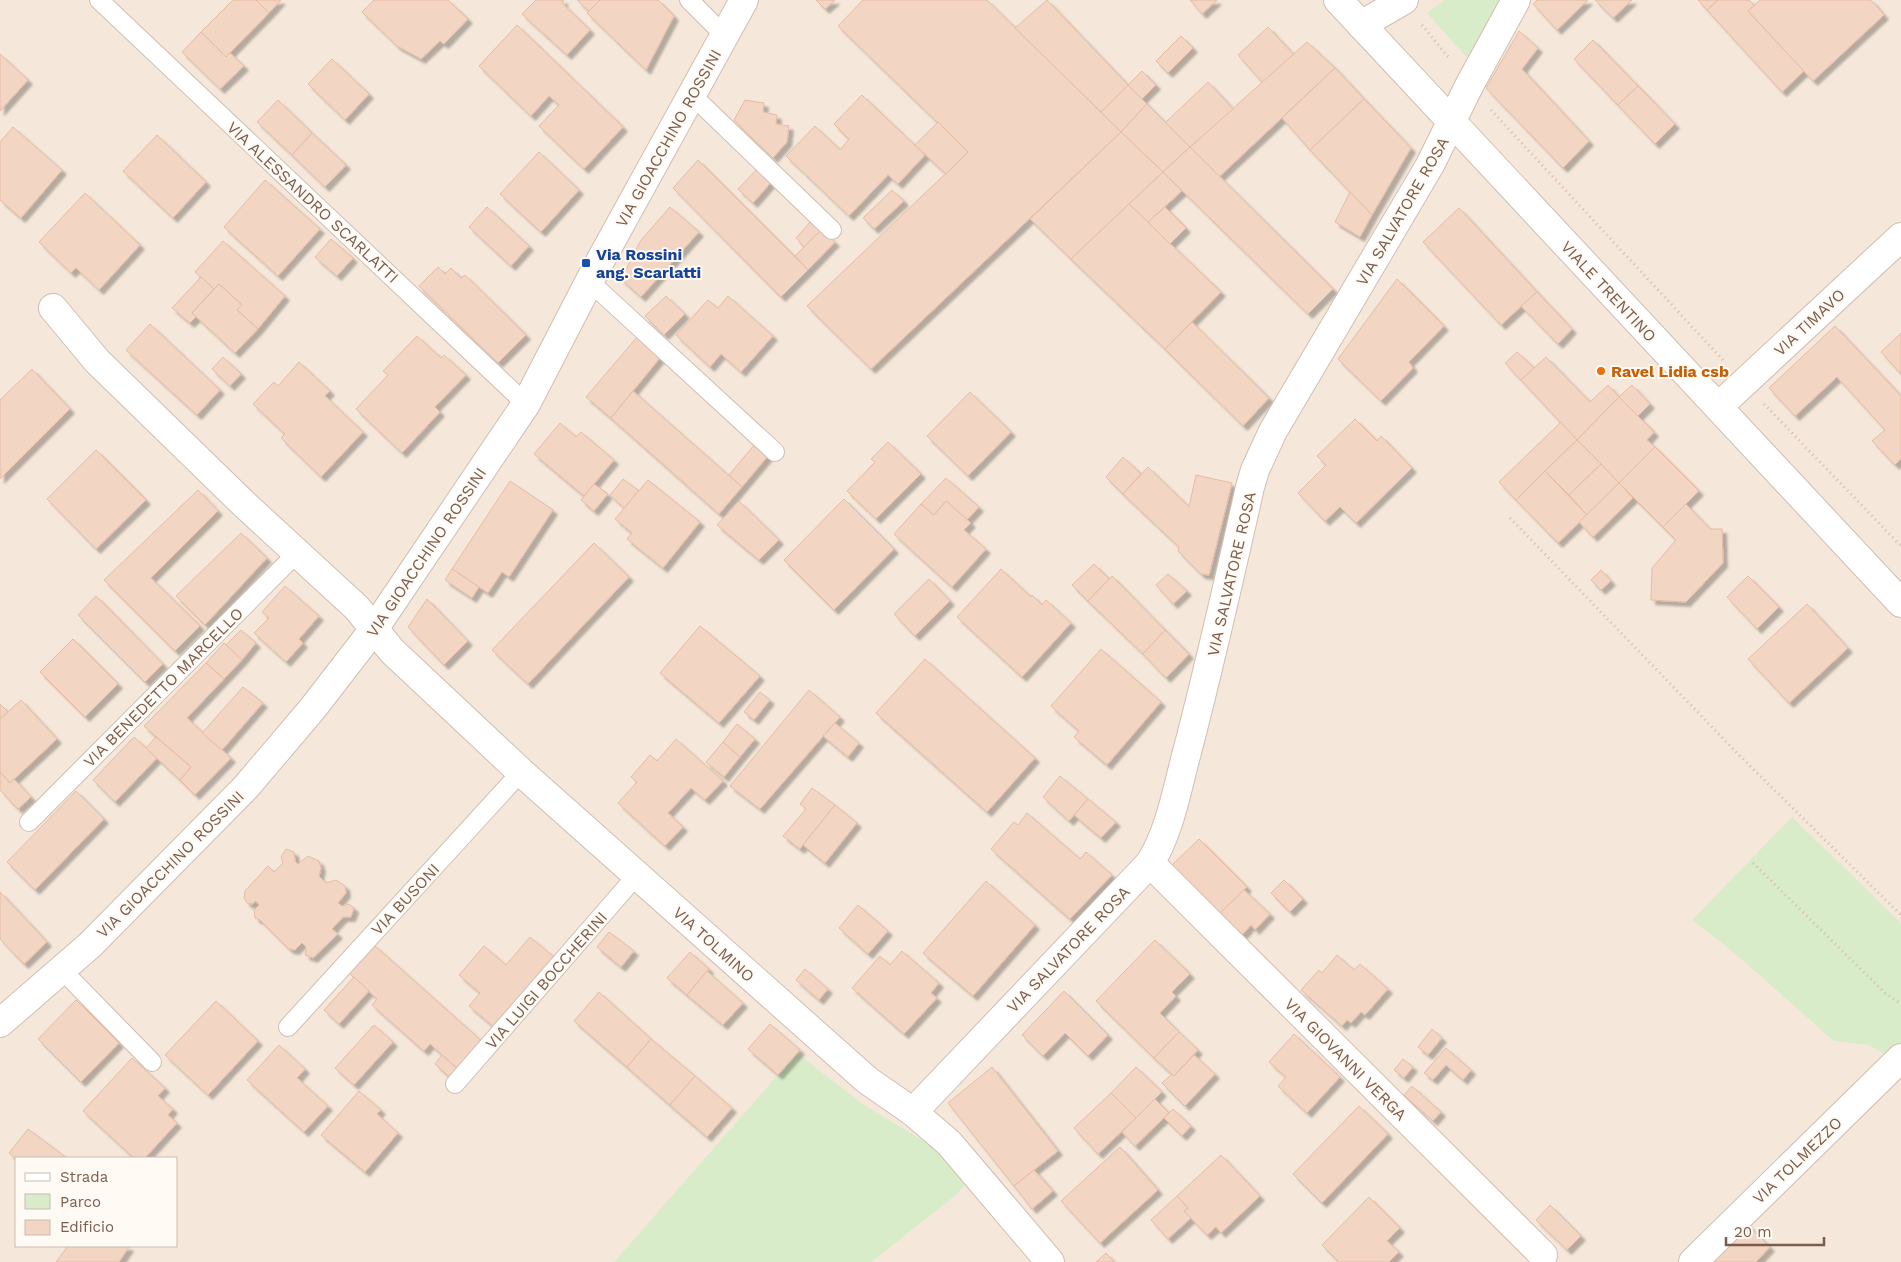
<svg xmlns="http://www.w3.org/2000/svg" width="1901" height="1262" viewBox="0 0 1901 1262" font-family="'Work Sans',sans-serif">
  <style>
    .residential { fill: #f5e8da; fill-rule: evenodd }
    .green { fill: #d8ecc9 }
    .building { fill: #f3d5c3; stroke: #e6bba3; filter: url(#shadow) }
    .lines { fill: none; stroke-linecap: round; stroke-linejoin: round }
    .service-casing { stroke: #d1beb0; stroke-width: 20 }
    .minor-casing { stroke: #d1beb0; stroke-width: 30 }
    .tertiary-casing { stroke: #d1beb0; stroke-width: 30 }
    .path { stroke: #d9b8a5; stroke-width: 3; stroke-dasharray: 1 4; stroke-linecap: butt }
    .service { stroke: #fff; stroke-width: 18 }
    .minor { stroke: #fff; stroke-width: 28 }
    .tertiary { stroke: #fff; stroke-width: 28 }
    .transit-dot { fill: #1a4fb4; stroke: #fffaf3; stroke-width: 2 }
    .food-dot { fill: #e8710a; stroke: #fffaf3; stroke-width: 2 }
    .labels { text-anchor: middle; stroke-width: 4; stroke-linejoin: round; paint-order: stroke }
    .street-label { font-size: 16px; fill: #7a5c4d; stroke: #fffaf3 }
    .transit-label { font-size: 16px; font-weight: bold; fill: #164399; stroke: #fffaf3; text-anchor: start }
    .food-label { font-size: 16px; font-weight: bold; fill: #c56008; stroke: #fffaf3; text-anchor: start }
  </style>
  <defs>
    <filter id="shadow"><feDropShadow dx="4.5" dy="4.5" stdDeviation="1" flood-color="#0004"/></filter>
  </defs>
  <rect width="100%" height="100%" fill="#fdf6ec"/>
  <path class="residential" d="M0,0H1901V1262H0ZM16,1158H176V1246H16Z"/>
  <g class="green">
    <polygon points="1445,0 1504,0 1470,61 1427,13"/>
    <polygon points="1792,817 1901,923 1901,1045 1889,1057 1869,1045 1834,1041 1732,951 1692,920"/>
    <polygon points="797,1053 864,1105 932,1146 966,1183 956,1195 871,1262 614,1262"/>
  </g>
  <g class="building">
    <polygon points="233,0 256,0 269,13 226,57 201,32"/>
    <polygon points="256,0 281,0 269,13"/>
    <polygon points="374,0 448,0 468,19 444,44 440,41 421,59 397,46 362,12"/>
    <polygon points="536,0 564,0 562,3 590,30 567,55 522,14"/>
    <polygon points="577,0 600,0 589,11"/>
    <polygon points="600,0 658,0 674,16 646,70 587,13"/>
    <polygon points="816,0 835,0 825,9"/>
    <polygon points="863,0 987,0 1121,132 871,369 807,306 968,152 838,26"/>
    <polygon points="1047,0 1128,85 1101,112 1015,28"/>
    <polygon points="1190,0 1217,0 1202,14"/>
    <polygon points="1537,0 1588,0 1557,30 1533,4"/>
    <polygon points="1595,0 1632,0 1613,18"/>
    <polygon points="1698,0 1718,0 1707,10"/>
    <polygon points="1718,0 1749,0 1754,5 1748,11 1804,71 1782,92 1707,10"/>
    <polygon points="1760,0 1871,0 1884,15 1813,81 1748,11"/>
    <polygon points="517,25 623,127 584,169 539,126 559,105 549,96 531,116 479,66"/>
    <polygon points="1268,27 1294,55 1263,83 1238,55"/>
    <polygon points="1519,31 1538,48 1522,69 1589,141 1563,168 1486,88"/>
    <polygon points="201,32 226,57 230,53 244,66 220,89 182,52"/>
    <polygon points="1181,36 1193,48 1168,73 1156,61"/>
    <polygon points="1593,40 1638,86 1618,105 1574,59"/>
    <polygon points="1307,42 1335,68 1219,177 1190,147"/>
    <polygon points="0,54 28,80 0,111"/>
    <polygon points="332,59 369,94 345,120 308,84"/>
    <polygon points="1335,68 1364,99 1310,150 1282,118"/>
    <polygon points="1142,71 1156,85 1142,99 1128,85"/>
    <polygon points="1208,82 1233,109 1190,147 1165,123"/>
    <polygon points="1128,85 1147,104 1121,132 1101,112"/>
    <polygon points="1638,86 1675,124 1655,144 1618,105"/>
    <polygon points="862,95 925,155 898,184 888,175 849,216 786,156 815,126 840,150 849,139 834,124"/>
    <polygon points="1364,99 1411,148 1372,215 1310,150"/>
    <polygon points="278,100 312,133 292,155 257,122"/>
    <polygon points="745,100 764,103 763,112 777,115 776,124 789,126 787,142 773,158 734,120"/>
    <polygon points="1147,104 1190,147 1163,172 1121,132"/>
    <polygon points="938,122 968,152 946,174 915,145"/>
    <polygon points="13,127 62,170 21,218 0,200 0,142"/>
    <polygon points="1121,132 1163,172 1071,259 1030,219"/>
    <polygon points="312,133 346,165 325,187 292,155"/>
    <polygon points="157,135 206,182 173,218 123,171"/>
    <polygon points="1190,147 1333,289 1308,314 1163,172"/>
    <polygon points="539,152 579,190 541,232 500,194"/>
    <polygon points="698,160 808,270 781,297 673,188"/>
    <polygon points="760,166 774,179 753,203 738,189"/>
    <polygon points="1163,172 1182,191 1148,222 1129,204"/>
    <polygon points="265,180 320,229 278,276 224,227"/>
    <polygon points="892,190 904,201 874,229 863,218"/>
    <polygon points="1350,192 1372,215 1360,237 1335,222"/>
    <polygon points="85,193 140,245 99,290 76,268 71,273 39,242"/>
    <polygon points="1129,204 1221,292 1165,349 1071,259"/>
    <polygon points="487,207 529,246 511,266 469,227"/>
    <polygon points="670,207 699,232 641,297 621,279 641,240"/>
    <polygon points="1165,207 1186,228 1170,244 1148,222"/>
    <polygon points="1459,208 1537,292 1501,325 1423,242"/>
    <polygon points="811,221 821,230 804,247 796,238"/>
    <polygon points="821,230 835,242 808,270 795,256"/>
    <polygon points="331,239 353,258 337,276 315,257"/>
    <polygon points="223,241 285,296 258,329 237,310 242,305 219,284 214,289 195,272"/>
    <polygon points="438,267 445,274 451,268 461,278 465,275 526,335 498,363 419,286"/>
    <polygon points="201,277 214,289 192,313 196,317 190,323 172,308"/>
    <polygon points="1397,279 1444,326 1409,362 1413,368 1381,401 1338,359"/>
    <polygon points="219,284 242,305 237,310 258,329 235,353 192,313"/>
    <polygon points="1537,292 1572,329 1558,344 1521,306"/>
    <polygon points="666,296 685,314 664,335 645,316"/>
    <polygon points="728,296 773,336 741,372 721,354 710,367 676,335 708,300 718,308"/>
    <polygon points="1192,322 1269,398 1243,426 1165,349"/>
    <polygon points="150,324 220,390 197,415 126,350"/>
    <polygon points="1835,326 1901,396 1901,459 1895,465 1872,441 1885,430 1837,377 1795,416 1769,388"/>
    <polygon points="1901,333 1901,374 1881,352"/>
    <polygon points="417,336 441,358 444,355 466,375 435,407 440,412 402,453 356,409 388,375 383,371"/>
    <polygon points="637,337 660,358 611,418 586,397"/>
    <polygon points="1517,352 1534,368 1521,380 1505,363"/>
    <polygon points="223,357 241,374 230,386 212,369"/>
    <polygon points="1546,357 1590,402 1608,385 1619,397 1577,440 1521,380"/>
    <polygon points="299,362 330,391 325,396 363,432 321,477 281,438 285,434 253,404 274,382 278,386"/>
    <polygon points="32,369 70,409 0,479 0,400"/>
    <polygon points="1632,385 1650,404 1638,416 1619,397"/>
    <polygon points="633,391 742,487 719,514 611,418"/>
    <polygon points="970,392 1011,432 968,476 927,436"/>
    <polygon points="1619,397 1654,432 1647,440 1655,447 1619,483 1577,440"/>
    <polygon points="1355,419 1377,441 1381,436 1412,468 1356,523 1340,507 1325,521 1298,493 1326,465 1317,456"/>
    <polygon points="1561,422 1577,440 1516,500 1499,482"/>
    <polygon points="560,423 576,437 581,432 614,460 584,496 534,454"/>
    <polygon points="1577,440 1601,464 1569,495 1545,471"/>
    <polygon points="888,442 921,474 876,519 847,491 875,462 871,459"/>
    <polygon points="755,444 768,456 742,487 729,475"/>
    <polygon points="1655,447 1699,491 1663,527 1619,483"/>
    <polygon points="96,450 146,500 96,549 47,499"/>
    <polygon points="1123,457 1141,474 1123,494 1106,477"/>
    <polygon points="1601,464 1619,483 1587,515 1569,495"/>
    <polygon points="1148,467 1189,507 1196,475 1232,483 1209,575 1201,574 1178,551 1179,547 1123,494"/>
    <polygon points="1545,471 1587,515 1558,543 1516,500"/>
    <polygon points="946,478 979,507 967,520 946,501 934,515 921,504"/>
    <polygon points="623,479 639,491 624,508 610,495"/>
    <polygon points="648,480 700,522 663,568 627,539 632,533 615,519"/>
    <polygon points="510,481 553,510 509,577 502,572 488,593 452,569"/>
    <polygon points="1619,483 1633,498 1593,537 1579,522"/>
    <polygon points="594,484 608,494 594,511 581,500"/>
    <polygon points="198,490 218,511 151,578 200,626 175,651 104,580"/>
    <polygon points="844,499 894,549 834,610 784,560"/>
    <polygon points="739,501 779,540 759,560 717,525"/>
    <polygon points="946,501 971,523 964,530 986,549 952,587 894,534 921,504 934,515"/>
    <polygon points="1686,504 1710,529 1722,529 1723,563 1686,602 1651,600 1652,568 1676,540 1663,527"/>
    <polygon points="241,533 267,558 205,625 176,596"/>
    <polygon points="594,543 629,577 528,684 492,650"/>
    <polygon points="1094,564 1109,579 1088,601 1072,585"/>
    <polygon points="452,569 479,587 472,598 445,580"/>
    <polygon points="1001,569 1031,597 1032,595 1042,605 1046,600 1071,623 1022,677 957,617"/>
    <polygon points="1601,570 1611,581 1601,590 1591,580"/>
    <polygon points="1168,574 1187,591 1173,604 1156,585"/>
    <polygon points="1112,576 1165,630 1143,654 1088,601"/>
    <polygon points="1748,576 1779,607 1757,629 1727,597"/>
    <polygon points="929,579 950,601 915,636 894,614"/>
    <polygon points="285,586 319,616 299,639 303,643 286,662 254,633 269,618 262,612"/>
    <polygon points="96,596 163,664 145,682 78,615"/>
    <polygon points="427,599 468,641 444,665 408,627"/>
    <polygon points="1807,604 1848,648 1789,703 1748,659"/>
    <polygon points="700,626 760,676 719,723 660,673"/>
    <polygon points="241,630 256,643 242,660 226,645"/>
    <polygon points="1165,630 1189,654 1166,678 1143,654"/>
    <polygon points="73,639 118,684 85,717 40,672"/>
    <polygon points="224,643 242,660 224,679 206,663"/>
    <polygon points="1101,649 1161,702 1107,765 1074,737 1079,731 1051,706"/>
    <polygon points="925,659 1035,758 987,812 876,713"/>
    <polygon points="206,663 224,679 187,718 231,758 195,795 180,780 191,767 144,726"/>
    <polygon points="243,687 263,703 222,750 202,733"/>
    <polygon points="809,690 840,717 760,809 730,786"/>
    <polygon points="760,692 770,700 754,720 744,712"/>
    <polygon points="21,700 57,739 10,783 0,772 0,719"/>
    <polygon points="0,704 8,712 0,719"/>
    <polygon points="835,723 859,743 848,757 823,736"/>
    <polygon points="737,724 755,739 740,757 723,742"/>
    <polygon points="134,737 157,758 115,802 93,780"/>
    <polygon points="156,737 191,767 180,780 146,748"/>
    <polygon points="676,739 723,781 705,800 691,788 668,813 683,827 665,846 618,803 637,782 631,777 650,755 657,761"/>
    <polygon points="723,742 740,757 724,777 706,762"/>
    <polygon points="0,772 10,783 14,779 31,797 18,809 0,790"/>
    <polygon points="1060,776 1088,799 1069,821 1043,797"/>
    <polygon points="812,788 835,805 800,849 783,836 806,809 800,804"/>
    <polygon points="76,791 104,819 35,890 7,862"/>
    <polygon points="1088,799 1116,822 1101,838 1074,815"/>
    <polygon points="835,805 857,823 825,863 803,845"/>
    <polygon points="1027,813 1080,859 1086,852 1112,875 1070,919 991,849 1014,822 1018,825"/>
    <polygon points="1199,839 1247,887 1220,913 1172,865"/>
    <polygon points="286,849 294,852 295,861 298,864 308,856 319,861 321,868 319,876 326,883 336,880 345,886 346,893 338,903 342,906 349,904 354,908 351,917 343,917 332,929 338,934 313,958 305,955 306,947 302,943 295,950 289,949 260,920 255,918 254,910 259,905 256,901 252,904 247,903 244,898 245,891 268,866 274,872 283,863 281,857"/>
    <polygon points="1284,880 1303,899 1290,912 1271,893"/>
    <polygon points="986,881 1035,925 973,996 923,953"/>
    <polygon points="1244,890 1270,914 1255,930 1251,925 1242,935 1220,913"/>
    <polygon points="0,892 47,942 24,964 0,939"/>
    <polygon points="858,905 888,931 868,954 839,928"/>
    <polygon points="609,932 634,951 621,967 597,947"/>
    <polygon points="530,937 554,957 494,1027 469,1006 480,993 459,975 484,946 506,965"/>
    <polygon points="1155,940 1190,974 1172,992 1176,996 1160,1013 1179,1032 1154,1058 1096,1001"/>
    <polygon points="374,945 485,1044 461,1072 430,1044 424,1051 372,1005 377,999 349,973"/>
    <polygon points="902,951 939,983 931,993 937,998 904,1034 852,988 880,956 890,965"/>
    <polygon points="690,952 709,969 687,995 667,978"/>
    <polygon points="1337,955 1354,970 1360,964 1388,989 1365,1015 1361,1012 1351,1023 1347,1020 1342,1026 1301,990 1319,970 1322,973"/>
    <polygon points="805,969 828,989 819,1000 796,980"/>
    <polygon points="707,971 743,1003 723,1025 687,995"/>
    <polygon points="354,977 369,991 339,1024 324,1010"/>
    <polygon points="1064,991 1108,1035 1088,1056 1065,1033 1043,1056 1022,1035"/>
    <polygon points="599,992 651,1039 627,1067 574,1021"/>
    <polygon points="76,1000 119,1043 81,1082 38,1039"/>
    <polygon points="216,1001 258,1041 208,1095 165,1055"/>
    <polygon points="770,1024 800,1050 778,1075 748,1049"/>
    <polygon points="374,1025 393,1042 354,1085 335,1068"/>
    <polygon points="1432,1029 1442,1038 1428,1055 1418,1047"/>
    <polygon points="1179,1032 1198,1050 1174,1076 1154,1058"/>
    <polygon points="1294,1034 1340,1077 1307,1113 1278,1086 1286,1077 1269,1062"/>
    <polygon points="651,1039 695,1076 670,1105 627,1067"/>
    <polygon points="279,1045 305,1069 297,1078 328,1106 304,1132 247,1080"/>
    <polygon points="1446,1048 1471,1070 1463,1080 1446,1065 1433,1080 1424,1073"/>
    <polygon points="442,1055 461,1072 453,1080 435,1064"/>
    <polygon points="1194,1055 1215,1074 1185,1106 1162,1083 1172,1074 1174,1076"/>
    <polygon points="132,1058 165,1088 158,1096 173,1109 168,1115 177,1123 145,1158 134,1158 83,1111"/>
    <polygon points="1403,1059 1413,1067 1404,1078 1394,1070"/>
    <polygon points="992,1067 1058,1151 1014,1186 948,1103"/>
    <polygon points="1136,1067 1162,1092 1136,1118 1111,1093"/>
    <polygon points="695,1076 732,1108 707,1137 670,1105"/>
    <polygon points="1412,1086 1441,1112 1433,1121 1404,1095"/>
    <polygon points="359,1091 381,1110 377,1114 398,1133 365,1172 321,1135"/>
    <polygon points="1111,1093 1136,1118 1098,1154 1074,1128"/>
    <polygon points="1155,1099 1169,1113 1135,1146 1122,1132"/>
    <polygon points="1359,1106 1388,1134 1322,1203 1293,1174"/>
    <polygon points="1173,1109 1191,1126 1182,1136 1164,1118"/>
    <polygon points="28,1129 67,1158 16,1159 9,1153"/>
    <polygon points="1120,1147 1158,1190 1100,1243 1061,1201"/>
    <polygon points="1221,1155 1260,1196 1221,1233 1216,1227 1207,1235 1184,1211 1188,1208 1177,1196"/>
    <polygon points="1034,1170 1053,1191 1032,1209 1014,1186"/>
    <polygon points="1177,1196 1188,1208 1184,1211 1191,1218 1168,1239 1151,1220"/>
    <polygon points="1369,1197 1400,1228 1387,1241 1399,1252 1389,1262 1339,1262 1322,1245"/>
    <polygon points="1550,1205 1581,1236 1567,1250 1536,1220"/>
    <polygon points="1746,1223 1770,1247 1756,1262 1709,1262"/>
    <polygon points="68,1246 127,1246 129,1247 119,1262 56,1262"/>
    <polygon points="1106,1253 1114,1262 1096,1262"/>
  </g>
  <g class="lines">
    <defs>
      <g id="service">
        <polyline points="99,0 526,404"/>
        <polyline points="689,0 725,36"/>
        <polyline points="692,95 832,230"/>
        <polyline points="589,281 775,452"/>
        <polyline points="29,822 297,553"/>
        <polyline points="62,970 152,1062"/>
        <polyline points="288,1027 521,772"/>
        <polyline points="455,1084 637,875"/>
      </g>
      <g id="minor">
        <polyline points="1361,25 1404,0"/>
        <polyline points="53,308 97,361 244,504 357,608 392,651 521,772 867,1080 913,1112 949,1143 1050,1262"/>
        <polyline points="1718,407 1901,237"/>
        <polyline points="1150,863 1543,1255"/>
        <path d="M913,1112L1150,863C1170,831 1177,789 1187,752C1210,664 1230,576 1250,487L1255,470L1273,431L1430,165L1470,84L1516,0"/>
        <polyline points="1693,1262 1901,1058"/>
      </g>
      <g id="tertiary">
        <polyline points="1338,0 1901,603"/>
        <polyline points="0,1023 90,945 246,787 313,708 374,629 526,404 599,263 744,0"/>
      </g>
    </defs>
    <use href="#service" class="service-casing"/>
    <use href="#minor" class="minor-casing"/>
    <use href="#tertiary" class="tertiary-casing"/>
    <g class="path">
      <polyline points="1422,25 1449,58"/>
      <polyline points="1491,110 1723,360"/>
      <polyline points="1764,404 1901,546"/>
      <polyline points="1510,518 1740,756 1901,915"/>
      <polyline points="1753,863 1885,993 1901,1004"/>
    </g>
    <use href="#service" class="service"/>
    <use href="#minor" class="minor"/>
    <use href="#tertiary" class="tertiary"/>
  </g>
  <rect class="transit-dot" x="581" y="258" width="10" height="10" rx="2.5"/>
  <circle class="food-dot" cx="1601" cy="371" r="5"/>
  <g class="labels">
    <g class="street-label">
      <text transform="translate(668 138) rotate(-61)" y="6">VIA GIOACCHINO ROSSINI</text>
      <text transform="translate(313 202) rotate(43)" y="6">VIA ALESSANDRO SCARLATTI</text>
      <text transform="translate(1402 211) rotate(-60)" y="6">VIA SALVATORE ROSA</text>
      <text transform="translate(1609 291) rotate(47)" y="6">VIALE TRENTINO</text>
      <text transform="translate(1809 322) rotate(-43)" y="6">VIA TIMAVO</text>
      <text transform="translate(426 552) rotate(-56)" y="6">VIA GIOACCHINO ROSSINI</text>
      <text transform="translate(1231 574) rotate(-77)" y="6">VIA SALVATORE ROSA</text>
      <text transform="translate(163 687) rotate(-45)" y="6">VIA BENEDETTO MARCELLO</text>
      <text transform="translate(170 864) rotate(-45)" y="6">VIA GIOACCHINO ROSSINI</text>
      <text transform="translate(405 899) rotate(-47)" y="6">VIA BUSONI</text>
      <text transform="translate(714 944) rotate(42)" y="6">VIA TOLMINO</text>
      <text transform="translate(1068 949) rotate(-46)" y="6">VIA SALVATORE ROSA</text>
      <text transform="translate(546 980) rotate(-49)" y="6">VIA LUIGI BOCCHERINI</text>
      <text transform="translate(1346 1059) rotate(45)" y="6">VIA GIOVANNI VERGA</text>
      <text transform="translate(1797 1160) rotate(-44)" y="6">VIA TOLMEZZO</text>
    </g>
    <g class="transit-label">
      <text x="596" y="260">Via Rossini<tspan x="596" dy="18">ang. Scarlatti</tspan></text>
    </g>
    <g class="food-label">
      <text x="1611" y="377">Ravel Lidia csb</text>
    </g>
  </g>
  <rect x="15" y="1157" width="162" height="90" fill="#fffaf3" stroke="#cabbb1"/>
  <rect x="25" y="1173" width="25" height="8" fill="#ffffff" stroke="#cabbb1"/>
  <text x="60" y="1182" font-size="15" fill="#7a5c4d">Strada</text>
  <rect x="25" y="1194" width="25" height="15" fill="#d8ecc9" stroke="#cabbb1"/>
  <text x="60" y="1207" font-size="15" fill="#7a5c4d">Parco</text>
  <rect x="25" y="1220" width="25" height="15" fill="#f3d5c3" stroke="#cabbb1"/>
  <text x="60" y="1232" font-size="15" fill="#7a5c4d">Edificio</text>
  <path d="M1726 1237v8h98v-8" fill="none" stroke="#7a5c4d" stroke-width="2.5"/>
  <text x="1734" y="1237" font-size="15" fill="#7a5c4d" stroke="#fffaf3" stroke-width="4" paint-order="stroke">20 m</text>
</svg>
